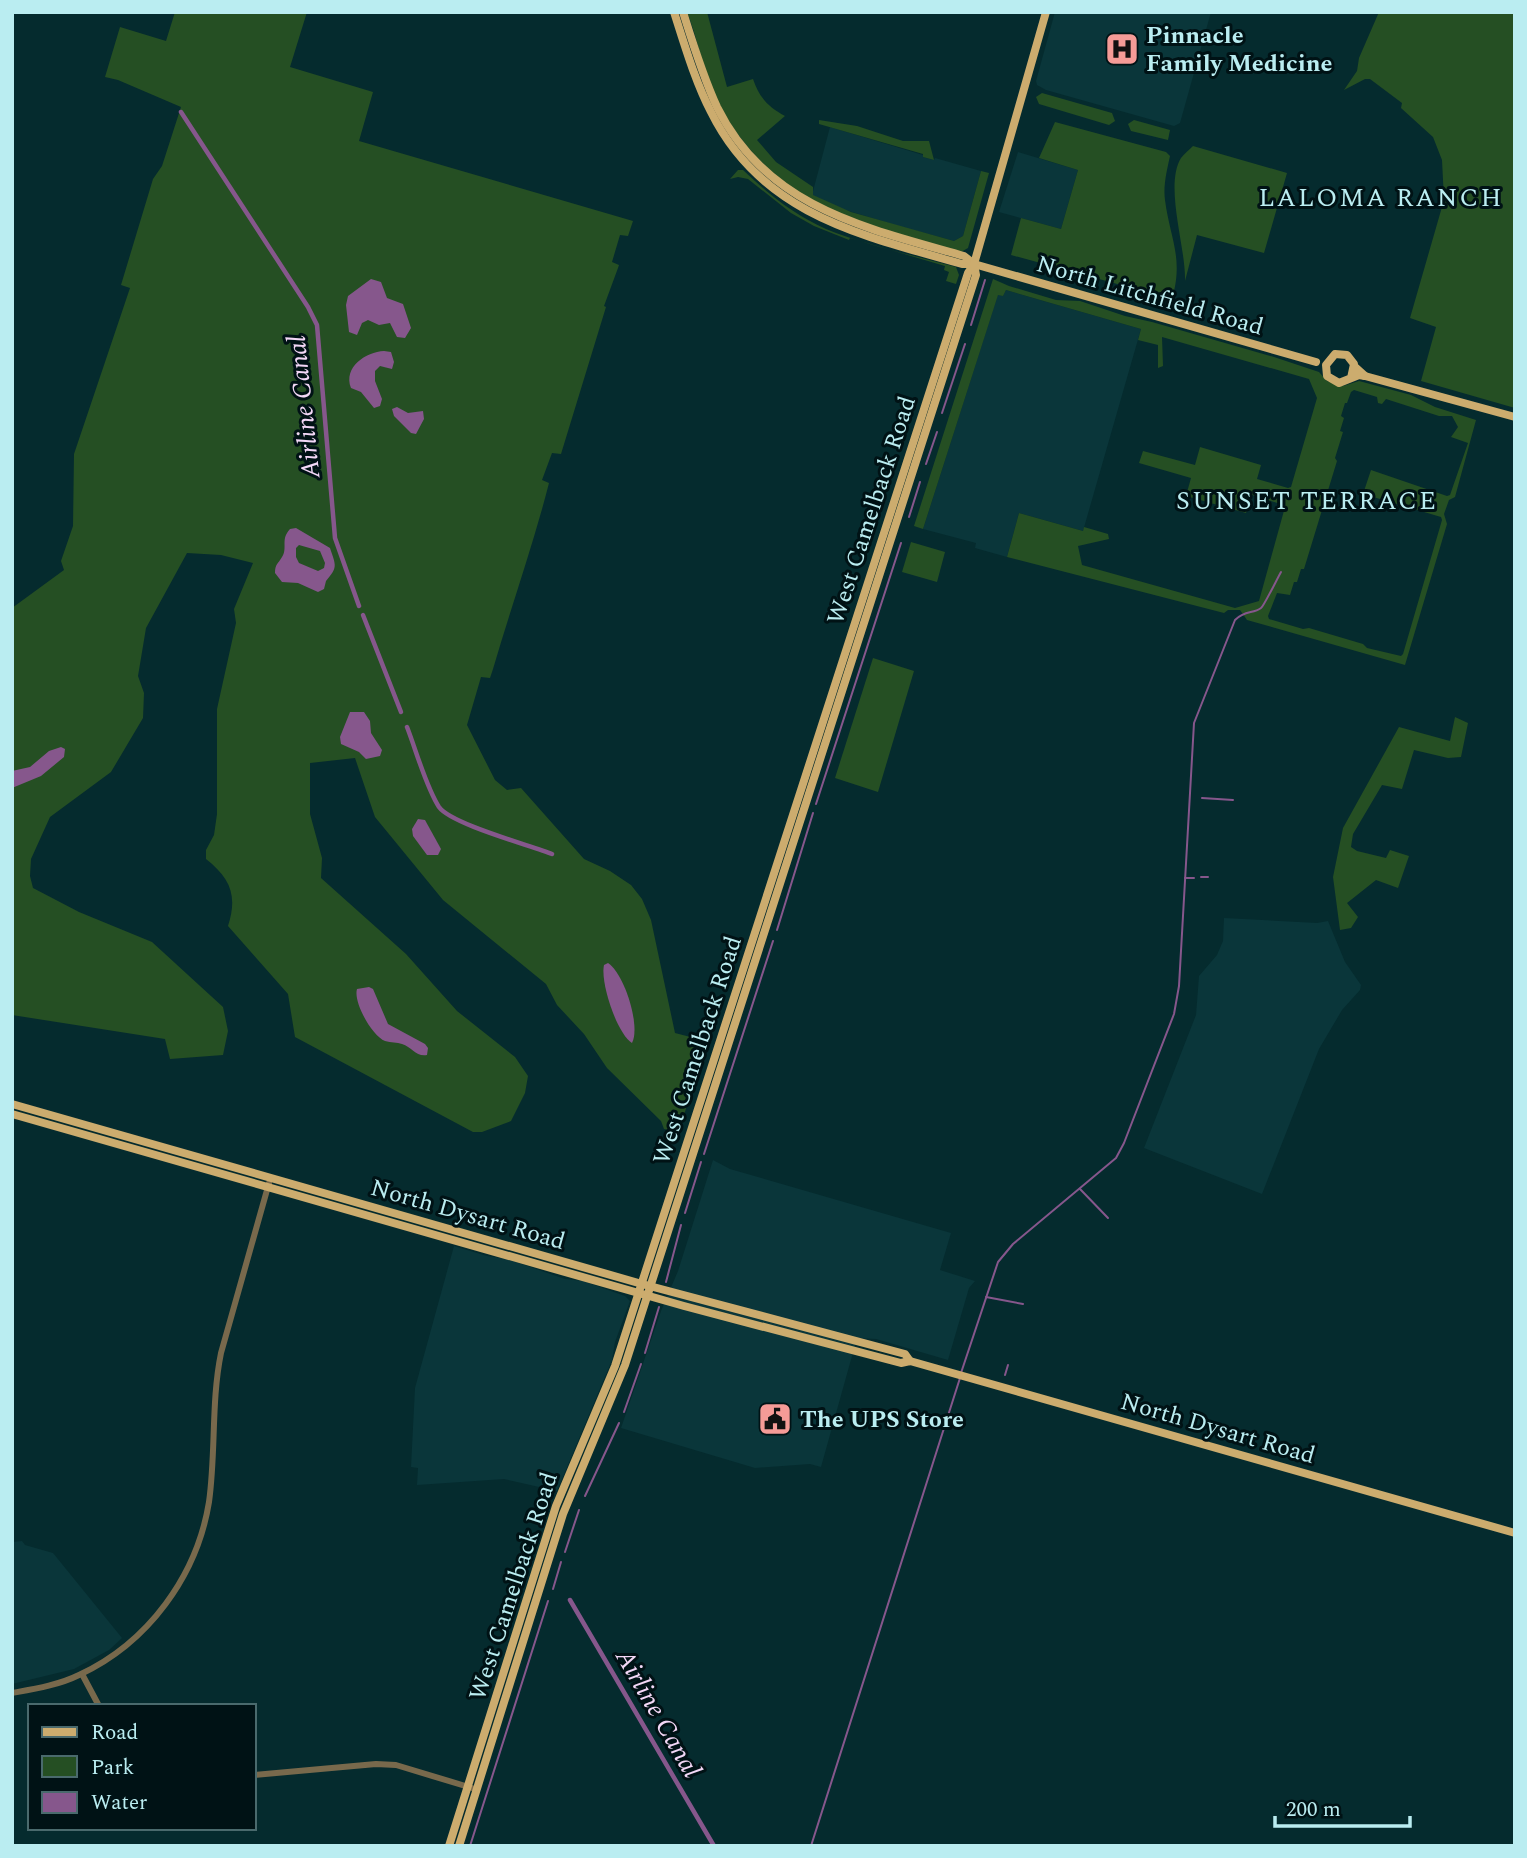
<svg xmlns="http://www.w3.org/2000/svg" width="1527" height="1858" viewBox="0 0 1527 1858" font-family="Spectral,serif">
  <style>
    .built { fill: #0a363a }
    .green { fill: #254f23; fill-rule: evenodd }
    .water { fill: #86578c; fill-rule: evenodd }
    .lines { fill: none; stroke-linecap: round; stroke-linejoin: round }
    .stream { stroke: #86578c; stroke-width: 2 }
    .canal { stroke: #86578c; stroke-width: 4.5 }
    .minor { stroke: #78694c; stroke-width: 6 }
    .major { stroke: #ccac6e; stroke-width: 8 }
    .labels { text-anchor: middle; stroke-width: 6; stroke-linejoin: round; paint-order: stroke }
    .poi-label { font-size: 24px; font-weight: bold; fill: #baedf1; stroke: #001215; text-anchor: start }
    .street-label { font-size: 24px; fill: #baedf1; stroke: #001215 }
    .neighbourhood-label { font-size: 26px; letter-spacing: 2px; fill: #baedf1; stroke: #001215 }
    .water-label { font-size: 26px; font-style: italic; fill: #f3d8f7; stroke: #001215 }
  </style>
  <rect width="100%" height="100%" fill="#052b2e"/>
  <g class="built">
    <polygon points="1055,12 1211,12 1180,123 1174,126 1046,90 1037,85 1036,81"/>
    <polygon points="830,127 923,155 923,157 934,160 935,158 981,171 963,236 954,241 895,225 842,209 812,195"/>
    <polygon points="1018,152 1078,170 1061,229 999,212"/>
    <polygon points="1006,290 1141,329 1083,531 1019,513 1007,557 975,548 976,543 923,529 998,294 1003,296"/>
    <polygon points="1224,918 1317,923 1328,921 1345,962 1361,985 1360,990 1342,1010 1319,1049 1262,1194 1144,1148 1196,1015 1199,976 1217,955 1223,941"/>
    <polygon points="713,1160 730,1169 951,1233 940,1270 975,1281 969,1288 948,1360 876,1339 857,1338 821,1467 810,1464 755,1468 621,1428 661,1311 678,1271"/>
    <polygon points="454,1246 487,1256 507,1259 565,1279 583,1281 625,1296 630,1301 615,1342 612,1360 557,1491 504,1479 417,1485 418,1468 411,1467 415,1388"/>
    <polygon points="22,1541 25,1545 53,1553 122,1638 109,1650 74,1669 12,1684 12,1542"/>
  </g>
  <g class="green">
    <path d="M175,12H307L290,67L373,92L359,141L633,221L628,236L620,235L612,262L619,265L618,268L604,306L606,307L561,454L552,453L542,480L549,483C533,546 511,607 493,669L490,678L481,677L467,725L495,780L507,790L521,788L584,859L610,871L631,885L642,899L651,920L675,1033L706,1041L679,1132L664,1129L661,1121L607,1068L584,1034L557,1005L546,984L443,900L375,817L355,758L310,763V814L322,858L321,878L406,954L457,1011L515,1057L528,1076L525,1093L511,1121L482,1132H473L295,1037L288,994L228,926C238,895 230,878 206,859V850L214,835L217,814V709L236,623L234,609L253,563L221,555L187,553L146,628L138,676L144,693L143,718L111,772L50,817L31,859L30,876L33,888L79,912L152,942L223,1007L228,1031L223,1055L170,1059L165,1039L12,1015V608L64,570L61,561L73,526L74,454L130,288L121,285L153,179L162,166L181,107L118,80L105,77L120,27L166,41Z"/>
    <path d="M687,12H707L727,87L753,79C759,97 768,107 785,116L757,140L776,162L813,187V195L851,212L954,241L963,236L981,171L989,173L968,248L961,252C922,240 880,232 843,217C786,193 740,149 714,94C702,68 698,39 687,12Z"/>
    <polygon points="1379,12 1515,12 1515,408 1421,381 1436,327 1410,318 1444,200 1442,160 1433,137 1401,108 1402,103 1370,79 1365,79 1344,90 1357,71 1359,58"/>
    <polygon points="1042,93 1112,113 1115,121 1109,125 1039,104 1036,97"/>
    <polygon points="819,120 857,126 903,141 929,141 934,160 923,157 923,154 819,124"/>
    <polygon points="1134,120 1170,130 1168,140 1131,131 1128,124"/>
    <path d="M1055,122L1166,152L1170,156C1167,170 1163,186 1165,200C1170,239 1184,258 1172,299L1011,255L1021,218L1061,229L1078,170L1039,158Z"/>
    <path d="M1193,146L1287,173L1264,253L1197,235L1185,281C1186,247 1164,186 1181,158C1184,154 1189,150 1193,146Z"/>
    <path d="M738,170H743C767,193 794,215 826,229C868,246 913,255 956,267L959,275L956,284L946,281L949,272L944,270L945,266L850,238L849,240L814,226L791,213L748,179L738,177L730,179Z"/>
    <path d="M993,279L1009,286L1056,300L1080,301L1125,316L1152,322L1274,357L1319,372L1327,381L1343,386L1359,381L1411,395L1435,407L1476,420L1455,497L1449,500L1444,514L1447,524L1405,665L1247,620L1240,610H1228L1224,613L1007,557L1019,513L1083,531L1084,527L1108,534L1109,539L1078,546L1082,565L1235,608L1259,601L1285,507L1284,505L1252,495L1246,513L1186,496L1191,478L1139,463L1143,451L1195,465L1200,447L1261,465L1257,479L1288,488L1291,487L1317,398L1309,379L1162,337L1163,366L1158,368V345L1138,340L1141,329L1006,290L1003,296L998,295L923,529L914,526ZM1354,390L1377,397L1378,403L1382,404L1386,399L1439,416H1452L1458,427L1451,437L1468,443L1450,495L1447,496L1371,470L1363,494L1441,517L1442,520L1403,654L1401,656L1367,648L1363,644L1309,628L1303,629L1269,619L1268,616L1277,593L1290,595L1294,582H1297L1301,569H1304L1337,461L1335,458L1343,432L1340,431L1344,418L1341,416L1345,403H1347L1351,392Z"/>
    <polygon points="911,542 945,552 937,582 902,572"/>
    <polygon points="873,658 914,671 878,792 835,778"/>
    <polygon points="1455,717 1468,723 1461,757 1448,758 1414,750 1402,789 1382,785 1353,834 1351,847 1357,851 1386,858 1390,850 1409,856 1398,888 1376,880 1347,903 1358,917 1351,928 1340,930 1333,877 1343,828 1399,727 1450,741"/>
  </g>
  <g class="water">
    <polygon points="371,279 381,282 387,298 403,304 411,328 405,338 397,337 390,323 379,325 368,320 362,323 357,335 349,332 346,305 348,296"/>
    <path d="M384,351L391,352L394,362L392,369L380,366L375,371V381L382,399L380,406L374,408L361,392L351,388C343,367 366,352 384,351Z"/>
    <polygon points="397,407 408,413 423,411 424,419 416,434 411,433 394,416 392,409"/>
    <path d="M296,528L330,548C336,566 338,567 326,581L324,589L318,592L298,583L282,582L275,573C275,564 278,564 282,557C288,547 280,540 290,529ZM299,545L320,551L325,563L324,568L318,571L299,563L296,557V548Z"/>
    <polygon points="350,712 364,712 370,721 371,733 382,750 380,756 366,759 359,752 341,744 340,737"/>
    <polygon points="61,747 65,749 64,757 41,776 12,788 12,771 30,767 49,751"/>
    <polygon points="418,819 425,820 441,849 438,855 427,855 413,836 412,829"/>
    <path d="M608,963C624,973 641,1026 632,1043C617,1034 600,982 604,965Z"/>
    <path d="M369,987L373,989L388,1024L425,1044L428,1048L427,1055C416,1057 412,1047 402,1044C397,1042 391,1043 385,1041C372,1036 353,1002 357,989Z"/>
  </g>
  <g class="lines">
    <g class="stream">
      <polyline points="971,325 985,280"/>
      <polyline points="942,413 965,344"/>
      <polyline points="926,464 937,432"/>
      <polyline points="909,517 920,482"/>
      <polyline points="1202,798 1233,800"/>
      <polyline points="816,804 901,543"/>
      <polyline points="1201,877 1208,877"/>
      <polyline points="1185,878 1194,878"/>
      <polyline points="777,930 813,813"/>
      <polyline points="704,1154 773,941"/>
      <polyline points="1080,1189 1108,1218"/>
      <polyline points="685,1213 701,1162"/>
      <polyline points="666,1282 681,1225"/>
      <polyline points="986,1297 1023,1304"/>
      <polyline points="645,1353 659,1307"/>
      <path d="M961,1373L998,1262L1013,1244L1116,1158L1124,1143L1174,1014L1179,986L1194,723L1235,620C1245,610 1253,614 1261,608C1264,606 1277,579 1281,572"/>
      <polyline points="1005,1375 1008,1365"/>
      <polyline points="624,1412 641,1364"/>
      <polyline points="585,1496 619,1423"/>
      <polyline points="565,1552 579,1510"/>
      <polyline points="553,1589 561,1562"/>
      <polyline points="470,1846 548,1601"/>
      <polyline points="811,1846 960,1378"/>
    </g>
    <g class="canal">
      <polyline points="181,112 308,307 317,325 335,538 359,606"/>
      <polyline points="363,615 401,712"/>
      <path d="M407,727C416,750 426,787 439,807C451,824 529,845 552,854"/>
      <polyline points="570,1600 714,1846"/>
    </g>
    <g class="minor">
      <polyline points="82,1674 99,1706"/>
      <path d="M12,1693C34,1689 59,1685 79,1675C148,1643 197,1576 209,1502C216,1452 211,1402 221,1353L269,1183"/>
      <polyline points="254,1775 376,1764 396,1765 472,1788"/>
    </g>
    <g class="major">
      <path d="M674,12C685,46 695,81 711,112C762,215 861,235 962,264H974L1316,362"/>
      <path d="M683,12C693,44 703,77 717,107C767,208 866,228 964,256L974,264"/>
      <polyline points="1365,376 1515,417"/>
      <polyline points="1351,378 1354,364 1347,355 1335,354 1326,365 1327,376 1339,383 1359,375 1365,376 1355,367"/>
      <polyline points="12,1104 642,1284 905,1354 910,1361"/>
      <polyline points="12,1114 684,1306 901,1363 910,1361 1515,1533"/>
      <polyline points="449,1846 556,1506 615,1366 968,273 974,264 1046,12"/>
      <polyline points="459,1846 563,1514 625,1365 976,275 974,264"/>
    </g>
  </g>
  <defs>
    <symbol id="hospital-square" viewBox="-11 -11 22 22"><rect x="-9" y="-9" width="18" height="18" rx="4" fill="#f59b97" stroke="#001215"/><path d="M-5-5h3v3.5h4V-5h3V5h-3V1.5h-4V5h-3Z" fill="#111"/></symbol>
    <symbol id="civic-square" viewBox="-11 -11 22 22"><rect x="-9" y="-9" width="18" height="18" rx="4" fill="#f59b97" stroke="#001215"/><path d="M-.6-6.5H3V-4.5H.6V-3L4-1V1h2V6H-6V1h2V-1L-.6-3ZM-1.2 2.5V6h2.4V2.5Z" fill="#111"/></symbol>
  </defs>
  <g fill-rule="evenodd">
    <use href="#hospital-square" x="1103" y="30" width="38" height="38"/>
    <use href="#civic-square" x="756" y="1400" width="38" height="38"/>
  </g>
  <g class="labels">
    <g class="poi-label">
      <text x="1146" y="43">Pinnacle<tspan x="1146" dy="28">Family Medicine</tspan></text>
      <text x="800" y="1427">The UPS Store</text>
    </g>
    <g class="street-label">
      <text transform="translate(1150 295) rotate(16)" y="8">North Litchfield Road</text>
      <text transform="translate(871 510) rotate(-72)" y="8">West Camelback Road</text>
      <text transform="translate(697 1050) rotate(-72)" y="8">West Camelback Road</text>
      <text transform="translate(468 1214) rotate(16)" y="8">North Dysart Road</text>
      <text transform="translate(1218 1428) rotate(16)" y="8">North Dysart Road</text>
      <text transform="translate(513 1586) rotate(-72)" y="8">West Camelback Road</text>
    </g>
    <g class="neighbourhood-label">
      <text x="1381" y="206">LALOMA RANCH</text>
      <text x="1307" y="509">SUNSET TERRACE</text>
    </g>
    <g class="water-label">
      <text transform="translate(303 407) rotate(-96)" y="9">Airline Canal</text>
      <text transform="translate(659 1713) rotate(60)" y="9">Airline Canal</text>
    </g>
  </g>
  <rect width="1527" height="1858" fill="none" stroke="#baedf1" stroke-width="28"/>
  <rect x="28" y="1704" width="228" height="126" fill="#001215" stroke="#4a6a6d" stroke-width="2"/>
  <rect x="42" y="1727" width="35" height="10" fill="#ccac6e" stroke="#4a6a6d" stroke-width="2"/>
  <text x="91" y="1739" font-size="21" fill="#baedf1">Road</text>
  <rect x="42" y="1756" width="35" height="21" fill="#254f23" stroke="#4a6a6d" stroke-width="2"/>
  <text x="91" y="1774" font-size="21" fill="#baedf1">Park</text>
  <rect x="42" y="1792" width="35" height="21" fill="#86578c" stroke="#4a6a6d" stroke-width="2"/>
  <text x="91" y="1809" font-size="21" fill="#baedf1">Water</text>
  <path d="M1275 1816v10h135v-10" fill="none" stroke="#baedf1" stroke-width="3.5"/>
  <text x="1286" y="1816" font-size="21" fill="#baedf1" stroke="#001215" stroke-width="5" paint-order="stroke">200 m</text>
</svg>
